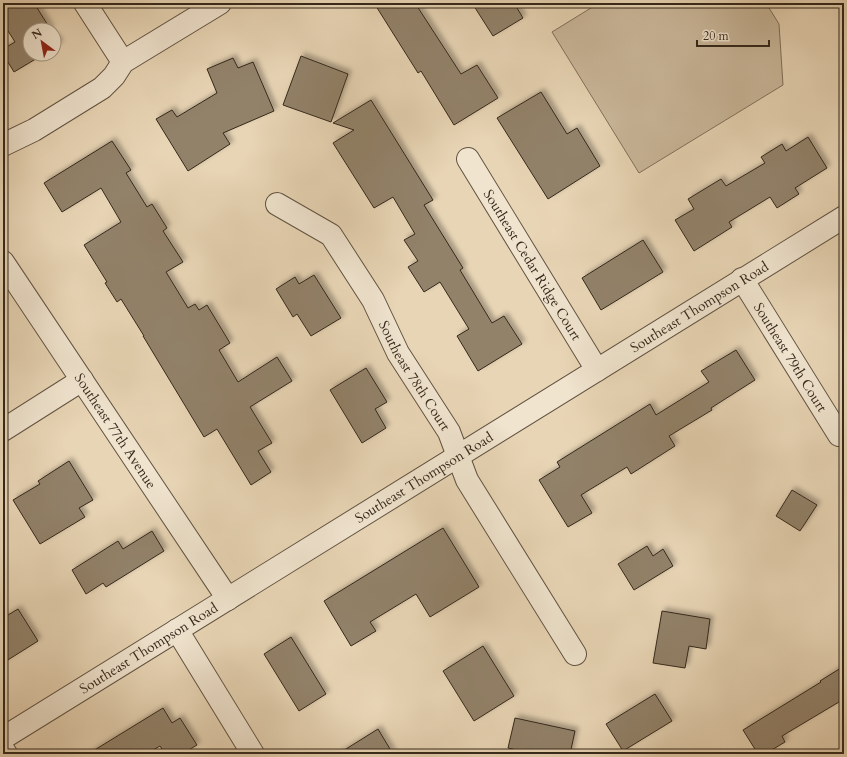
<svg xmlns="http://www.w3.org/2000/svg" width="847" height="757" viewBox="0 0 847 757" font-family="Cardo,serif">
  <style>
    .green { fill: #cab89b; stroke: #80705b }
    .building { fill: #92826b; stroke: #35281b; filter: url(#shadow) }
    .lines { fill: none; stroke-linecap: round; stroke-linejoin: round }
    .service-casing { stroke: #625342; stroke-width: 14 }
    .minor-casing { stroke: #625342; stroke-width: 24 }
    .tertiary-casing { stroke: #625342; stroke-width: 24 }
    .service { stroke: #f0e4cf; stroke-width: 12 }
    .minor { stroke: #f0e4cf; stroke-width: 22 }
    .tertiary { stroke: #f0e4cf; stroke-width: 22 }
    .labels { text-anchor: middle; stroke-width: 4; stroke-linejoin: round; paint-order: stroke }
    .street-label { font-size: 14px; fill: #35281b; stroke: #f0e4cf }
  </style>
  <defs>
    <filter id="shadow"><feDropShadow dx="3.5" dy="-3.5" stdDeviation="2" flood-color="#0004"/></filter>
  </defs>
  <rect width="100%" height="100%" fill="#e8d5b5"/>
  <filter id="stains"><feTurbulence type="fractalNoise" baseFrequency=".005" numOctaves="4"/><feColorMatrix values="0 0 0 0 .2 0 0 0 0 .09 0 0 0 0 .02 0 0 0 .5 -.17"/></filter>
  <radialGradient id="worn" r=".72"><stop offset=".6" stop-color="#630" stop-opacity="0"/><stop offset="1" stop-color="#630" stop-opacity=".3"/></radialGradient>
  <polygon class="green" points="599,3 766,3 779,24 783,85 639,173 552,32"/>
  <g class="building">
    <polygon points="3,3 34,3 51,30 30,30 30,54 44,54 14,72 3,54 3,49 15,42 3,23"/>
    <polygon points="374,3 415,3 461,74 477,65 498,98 454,125 421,71 418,73"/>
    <polygon points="472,3 514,3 523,18 493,36"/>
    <polygon points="54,35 60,44 54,48"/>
    <polygon points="301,56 348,74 331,122 283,105"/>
    <polygon points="233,58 238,68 253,62 274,111 223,133 230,144 188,171 156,119 172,110 177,117 217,93 207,69"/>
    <polygon points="541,92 567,134 577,128 600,166 548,199 497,118"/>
    <polygon points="371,100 433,200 424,205 463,268 460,270 492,323 504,316 522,344 478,371 457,336 469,329 440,282 424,292 408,267 418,261 404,240 415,234 393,197 374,208 333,143 354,130 333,123"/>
    <polygon points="808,137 827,168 795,188 799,194 777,208 770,197 729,222 732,227 694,251 675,220 694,209 688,199 721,179 726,186 765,163 761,157 782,144 786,151"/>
    <polygon points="112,141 131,170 126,173 147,207 152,204 167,228 163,231 183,262 166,272 188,308 195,304 199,310 207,305 230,343 219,350 238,382 277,357 292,381 250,407 272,443 258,451 271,472 251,485 217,429 204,437 143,336 144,336 121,299 117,302 105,283 107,282 84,245 121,222 101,188 62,212 44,183"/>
    <polygon points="643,240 663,272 601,310 582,278"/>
    <polygon points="314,275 341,318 311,336 297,314 293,317 276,289 295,277 299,284"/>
    <polygon points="736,350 755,380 711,408 712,410 669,436 675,446 631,474 627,467 581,495 592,513 568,527 539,480 560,467 557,462 650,404 656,415 709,382 701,371"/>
    <polygon points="366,368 387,402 375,409 386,428 362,443 330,390"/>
    <polygon points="69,461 93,500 79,508 85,517 40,544 13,500 40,484 38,481"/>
    <polygon points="792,490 817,505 800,531 776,516"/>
    <polygon points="443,528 479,587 430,617 416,594 370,622 376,631 351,646 324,601"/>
    <polygon points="152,531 164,551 106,587 103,583 86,594 72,570 118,541 123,549"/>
    <polygon points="647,546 653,556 663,549 673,566 634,590 618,564"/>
    <polygon points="18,609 38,641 3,663 3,618"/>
    <polygon points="662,611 710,619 706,649 689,646 685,668 653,663"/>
    <polygon points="291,637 326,694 299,711 264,654"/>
    <polygon points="483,646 514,696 474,721 443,671"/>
    <polygon points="844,666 844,699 782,736 785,742 765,754 758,754 743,730 821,682 820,681"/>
    <polygon points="655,694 672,721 623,751 606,724"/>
    <polygon points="163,708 172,723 180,718 197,745 182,754 165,754 160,746 146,754 88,754"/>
    <polygon points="515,718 575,731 570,754 534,754 508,748"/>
    <polygon points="378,729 393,754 338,754"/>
  </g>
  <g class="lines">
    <defs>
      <polyline id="service" points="3,740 12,754"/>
      <g id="minor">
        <polyline points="85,3 123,62"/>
        <polyline points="3,145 34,130 102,88 114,76 123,62 220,3"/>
        <path id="s1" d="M468,159L597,370"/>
        <path id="s2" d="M277,204L331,235L373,300L398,353L449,432L467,480L575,654"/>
        <path id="s3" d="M3,262L228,599"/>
        <path id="s4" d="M742,279L839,435"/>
        <polyline points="3,430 82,380"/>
        <polyline points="177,630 253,754"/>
      </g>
      <g id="tertiary">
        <path id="s5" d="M3,738L844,217"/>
      </g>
    </defs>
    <use href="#service" class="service-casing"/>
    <use href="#minor" class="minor-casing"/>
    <use href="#tertiary" class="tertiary-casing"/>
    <use href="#service" class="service"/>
    <use href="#minor" class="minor"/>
    <use href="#tertiary" class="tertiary"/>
  </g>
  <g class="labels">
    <g class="street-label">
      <text dy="5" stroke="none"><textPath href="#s1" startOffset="124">Southeast Cedar Ridge Court</textPath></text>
      <text dy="5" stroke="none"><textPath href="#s5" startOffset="819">Southeast Thompson Road</textPath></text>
      <text dy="5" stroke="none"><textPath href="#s4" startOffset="92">Southeast 79th Court</textPath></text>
      <text dy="5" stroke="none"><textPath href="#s2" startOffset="226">Southeast 78th Court</textPath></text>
      <text dy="5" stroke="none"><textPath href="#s3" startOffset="203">Southeast 77th Avenue</textPath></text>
      <text dy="5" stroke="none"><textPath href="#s5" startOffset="495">Southeast Thompson Road</textPath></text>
      <text dy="5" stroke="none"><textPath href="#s5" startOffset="171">Southeast Thompson Road</textPath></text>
    </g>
  </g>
  <rect width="847" height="757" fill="none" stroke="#e8d5b5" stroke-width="16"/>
  <rect x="4" y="4" width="839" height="749" fill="none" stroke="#35281b" stroke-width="2"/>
  <rect x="8" y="8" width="831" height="741" fill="none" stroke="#35281b"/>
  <g transform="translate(42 42) rotate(328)"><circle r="19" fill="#f0e4cf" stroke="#a59987"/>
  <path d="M0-3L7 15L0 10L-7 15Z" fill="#8f2418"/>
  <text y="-6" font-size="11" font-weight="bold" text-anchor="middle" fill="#35281b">N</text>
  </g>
  <path d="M697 40v6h72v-6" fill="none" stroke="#35281b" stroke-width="2"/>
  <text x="703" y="40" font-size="12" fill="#35281b" stroke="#f0e4cf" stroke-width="3" paint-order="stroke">20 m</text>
  <rect width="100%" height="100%" filter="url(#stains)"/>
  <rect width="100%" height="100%" fill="url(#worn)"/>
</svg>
